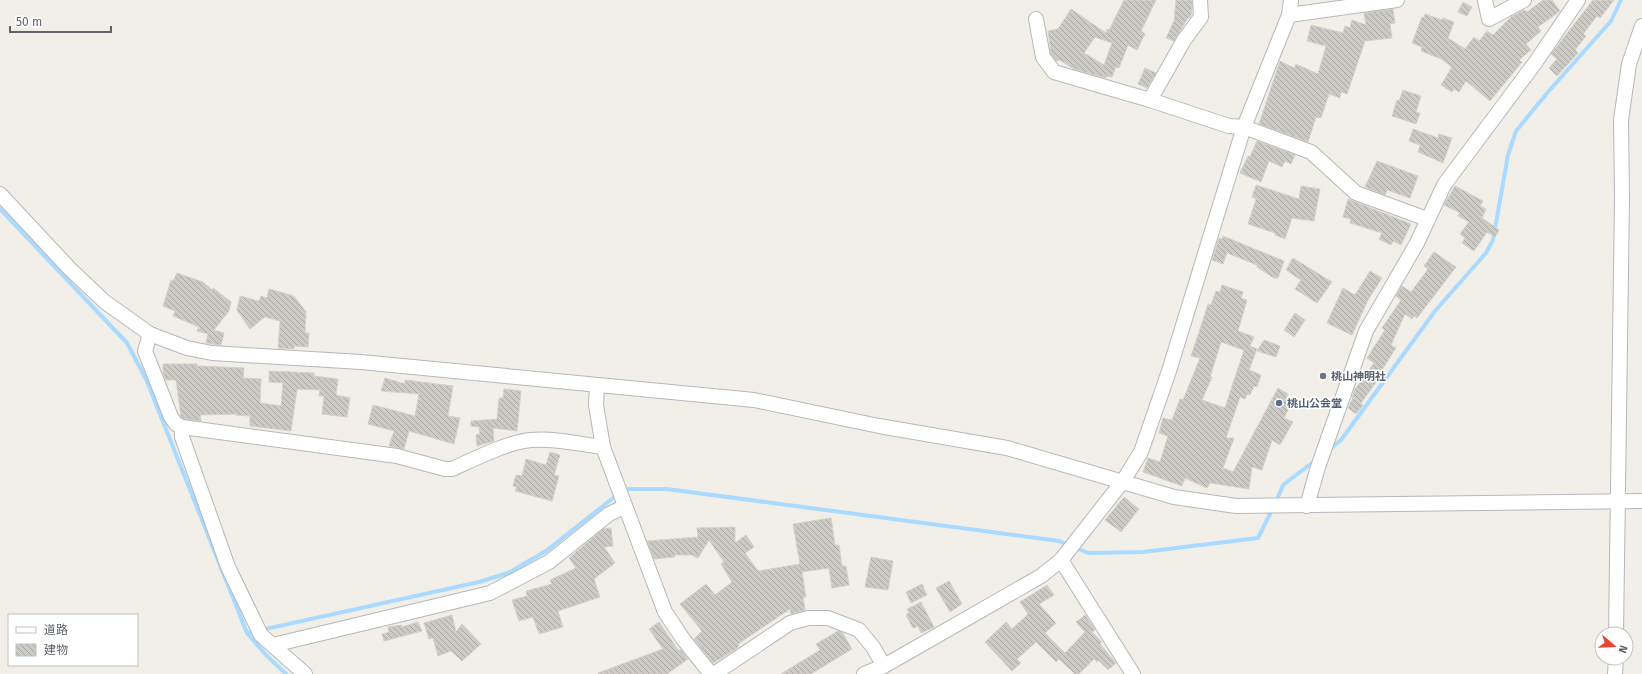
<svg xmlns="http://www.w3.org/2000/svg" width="1642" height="674" viewBox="0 0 1642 674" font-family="'Fira Sans','Noto Sans JP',sans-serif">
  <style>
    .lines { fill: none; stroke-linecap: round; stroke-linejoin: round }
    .stream { stroke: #aadaff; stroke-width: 4 }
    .building { fill: url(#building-back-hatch); stroke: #d6d1c6; fill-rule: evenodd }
    .minor-casing { stroke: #b5b8bc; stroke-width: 16 }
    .minor { stroke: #fff; stroke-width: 14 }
    .worship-dot { fill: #6b7280; stroke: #fff; stroke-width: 1.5 }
    .service-dot { fill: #5c6f8a; stroke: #fff; stroke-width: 1.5 }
    .labels { text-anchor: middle; stroke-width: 3; stroke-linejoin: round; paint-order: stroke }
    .worship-label { font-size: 11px; font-weight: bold; fill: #5b616d; stroke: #fff; text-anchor: start }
    .service-label { font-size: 11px; font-weight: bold; fill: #4e5e75; stroke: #fff; text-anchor: start }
  </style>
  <defs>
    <pattern id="building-back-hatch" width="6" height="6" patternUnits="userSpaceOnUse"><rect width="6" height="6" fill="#cccac5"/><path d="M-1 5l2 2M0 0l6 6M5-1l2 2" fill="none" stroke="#a9a8a4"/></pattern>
  </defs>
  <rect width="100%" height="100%" fill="#f1efe8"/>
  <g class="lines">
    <g class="stream">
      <polyline points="0,209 127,343 146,379 247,633 266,655 286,674"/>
      <polyline points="1329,450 1341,440 1435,311 1486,253 1493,240 1508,155 1516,131 1548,92 1611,21 1621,0"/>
      <polyline points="628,489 667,489 1059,541 1088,553 1143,552 1258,538 1273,508"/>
      <polyline points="1276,502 1283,485 1316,460"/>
      <polyline points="247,633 479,582 508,573 546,551 613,498"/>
    </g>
  </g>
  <g class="building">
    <path d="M1124,0H1156L1141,31L1145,34L1137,50L1128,45L1119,68L1116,67L1112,77L1107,76L1106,78L1074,69L1060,60L1056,61L1051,54L1048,31L1058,29L1071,9L1106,33L1107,29L1109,30ZM1095,37L1112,43L1104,65L1084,53Z"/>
    <polygon points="1176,0 1192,0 1192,8 1191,16 1187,19 1174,41 1166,38 1174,21"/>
    <polygon points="1543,0 1552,0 1560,11 1538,27 1541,31 1526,44 1531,50 1519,60 1522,62 1490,101 1466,81 1459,92 1454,89 1452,92 1441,85 1452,67 1441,59 1421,51 1422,47 1412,43 1422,17 1424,18 1425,14 1442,20 1443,18 1454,22 1448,38 1465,49 1474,37 1479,41 1487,31 1493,35 1511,17 1524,10 1527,12"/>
    <polygon points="1593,0 1614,0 1600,18 1597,16 1583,34 1586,36 1575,50 1578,53 1557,76 1549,68 1557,59 1551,54"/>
    <polygon points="1463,2 1472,7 1467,16 1458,12"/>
    <polygon points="1393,9 1395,23 1390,24 1392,38 1365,41 1347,94 1341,92 1340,98 1329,94 1321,118 1316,117 1308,142 1259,124 1280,61 1294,68 1296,64 1318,74 1326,46 1307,41 1311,25 1343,33 1345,26 1350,28 1352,20 1366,25 1364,13"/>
    <polygon points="1145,68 1156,73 1147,88 1138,84"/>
    <polygon points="1403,90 1421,96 1416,112 1420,113 1416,124 1392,116 1397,100 1399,101"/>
    <polygon points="1413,129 1438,138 1439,134 1452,138 1443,163 1418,152 1420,145 1409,141"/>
    <polygon points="1257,141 1295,155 1291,164 1285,161 1282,167 1269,161 1261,182 1240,173 1248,156 1250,157"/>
    <polygon points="1377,161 1418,176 1410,198 1387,190 1385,195 1365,187"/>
    <polygon points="1256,185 1299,199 1301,186 1320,189 1314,221 1292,218 1285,239 1275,235 1275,233 1248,224 1256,199 1252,197"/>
    <polygon points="1455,186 1483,201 1480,206 1486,209 1482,218 1499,230 1495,237 1487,232 1474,251 1462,243 1465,238 1460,234 1469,222 1458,216 1460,213 1444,205"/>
    <polygon points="1348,199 1411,224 1401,245 1393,241 1391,245 1379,239 1382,233 1350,223 1351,219 1343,217"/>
    <polygon points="1223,236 1284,261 1278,278 1274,278 1257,267 1257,265 1227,253 1223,264 1212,260 1219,238 1222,239"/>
    <polygon points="1434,252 1456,267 1417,318 1414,316 1412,319 1405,314 1391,345 1396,348 1378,376 1380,377 1361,403 1352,397 1355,389 1374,363 1367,358 1385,330 1382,328 1401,300 1396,296 1402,286 1411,292 1428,269 1424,266"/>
    <polygon points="1293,258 1332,282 1317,303 1295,289 1301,280 1286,270"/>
    <polygon points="1370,271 1382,278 1368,300 1352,335 1327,323 1343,288 1355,295"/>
    <polygon points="177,273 203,282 212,290 213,288 231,302 229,311 214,330 224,333 221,345 206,343 208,334 197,331 199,327 173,316 175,311 163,306 171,280 173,281"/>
    <path d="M1222,285L1243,292L1241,298L1247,300L1238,331L1254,337L1250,346L1257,349L1249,370L1261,375L1257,387L1254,386L1250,395L1247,394L1245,399L1240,397L1226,438H1234L1223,468L1233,472L1278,388L1288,394L1285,400L1288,402L1287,405L1290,406L1284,418L1293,422L1280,445L1272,440L1262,470L1252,467L1249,489L1210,483L1207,488L1185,478L1182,486L1143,472L1148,458L1160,462L1168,436L1159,433L1163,418L1172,420L1180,399L1183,400L1200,358L1191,356L1202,323L1208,304L1211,305L1216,291L1220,292ZM1221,342L1244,350L1225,408L1202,400L1212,377H1210Z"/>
    <polygon points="269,289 294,296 306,312 305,333 309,333 308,347 294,346 294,349 278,348 280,321 265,317 250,329 237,310 240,296 259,301 261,296 267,298"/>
    <polygon points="1295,313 1305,320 1294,337 1284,330"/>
    <polygon points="1264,340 1280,346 1276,357 1257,351"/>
    <polygon points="163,364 197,364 197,366 244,368 243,378 261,379 260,403 281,406 283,383 269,382 269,371 314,373 314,376 338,379 336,395 350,398 347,417 322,414 324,396 319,396 320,390 297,389 291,431 250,426 250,416 236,415 236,414 200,415 201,421 185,419 181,417 176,380 166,380 163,373"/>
    <polygon points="385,378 405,384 405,380 453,386 448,416 460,418 454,444 409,431 404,449 389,446 394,431 368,424 373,405 415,416 419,394 381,391"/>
    <polygon points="504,389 521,391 517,431 493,428 494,441 477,446 476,435 480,434 479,427 471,426 471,421 497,419 499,398 503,398"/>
    <polygon points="1353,398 1363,405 1356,414 1348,408"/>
    <polygon points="550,452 560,455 554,475 559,476 552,501 515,491 517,487 513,486 516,475 522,476 526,459 546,465"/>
    <polygon points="1124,497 1139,509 1121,532 1105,520"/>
    <polygon points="831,518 835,545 839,545 842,566 846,566 849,585 832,588 829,568 802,572 806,597 803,597 805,610 791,614 790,609 738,644 739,646 736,649 713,663 694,639 702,631 680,604 706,584 715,595 732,582 721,564 724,562 709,540 698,558 692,555 674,555 675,557 654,559 647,541 698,537 697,528 735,527 735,543 746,535 754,547 745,553 758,571 800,564 793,524"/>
    <polygon points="611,528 613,546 604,547 615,563 594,579 600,597 558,611 563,627 539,634 533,617 519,621 512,600 527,596 526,591 552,584 550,580 576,568 569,558 603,529"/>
    <polygon points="871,557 893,561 888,590 865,587"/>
    <polygon points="949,581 962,604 950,612 936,588"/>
    <polygon points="922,584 927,595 911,603 906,592"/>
    <polygon points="1047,585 1054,595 1039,604 1056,623 1045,633 1065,653 1085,632 1076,622 1085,615 1095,630 1092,632 1102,642 1100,644 1116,663 1108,670 1098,660 1097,662 1094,659 1079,674 1075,674 1059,659 1056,662 1036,642 1017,659 1021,663 1012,671 985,642 1006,622 1012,629 1028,614 1020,602"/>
    <polygon points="921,602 934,627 921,633 918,626 913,628 906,615 909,613 907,609"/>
    <polygon points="452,615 456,632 462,624 481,644 462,661 451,651 438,656 433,638 429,639 424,623"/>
    <polygon points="418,622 422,631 384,641 382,634 389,632 388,627 402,625 402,627"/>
    <polygon points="659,622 678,650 681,650 688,659 667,674 599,674 598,673 663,649 649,629"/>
    <polygon points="838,631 842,632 852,649 811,674 781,674 820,650 816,644"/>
  </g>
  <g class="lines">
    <defs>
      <g id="minor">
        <polyline points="1485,0 1489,19 1524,0"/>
        <polyline points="1289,15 1291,0"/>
        <polyline points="1036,19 1043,57 1054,72 1150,100 1229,126 1244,127 1311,152 1356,193 1427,219"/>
        <polyline points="1150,100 1184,40 1201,17 1200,0"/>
        <polyline points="0,194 70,269 105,302 150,334 187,348 212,353 361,362 754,400 879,426 1007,448 1174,497 1236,506 1642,501"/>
        <path d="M150,334L145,351L171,417L176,424L182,427L397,456L445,469H452C474,459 508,442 531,440C555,438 579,444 603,447"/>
        <polyline points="597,385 596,405 603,447 665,612 683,639 711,674"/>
        <polyline points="182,427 182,437 228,567 261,635 305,674"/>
        <polyline points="1307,506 1318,467 1366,331 1417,243 1444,185 1535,63 1578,0"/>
        <polyline points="1061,560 1133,674"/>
        <polyline points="1616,634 1622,197 1621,120 1629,64 1642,26"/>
        <polyline points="273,645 490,593 549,562 609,514 624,507"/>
        <polyline points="714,674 790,623 808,618 828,618 859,630 873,647 884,666"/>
        <polyline points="864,674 884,666 1041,576 1061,560 1123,481 1141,452 1169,371 1244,127 1289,15 1397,0"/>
        <polyline points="1615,674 1616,658"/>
      </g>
    </defs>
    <use href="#minor" class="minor-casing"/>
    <use href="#minor" class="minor"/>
  </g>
  <circle class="worship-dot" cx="1323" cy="376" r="4"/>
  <circle class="service-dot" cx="1279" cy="403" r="4"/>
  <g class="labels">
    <g class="worship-label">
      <text x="1331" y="380">桃山神明社</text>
    </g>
    <g class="service-label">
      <text x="1287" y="407">桃山公会堂</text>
    </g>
  </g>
  <rect x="8" y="614" width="130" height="52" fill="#ffffff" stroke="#bfc1c3"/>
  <rect x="16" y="627" width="20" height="6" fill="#ffffff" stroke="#bfc1c3"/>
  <text x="44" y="634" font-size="12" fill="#5f6368">道路</text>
  <rect x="16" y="644" width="20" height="12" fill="url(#building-back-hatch)" stroke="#bfc1c3"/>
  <text x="44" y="654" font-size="12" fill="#5f6368">建物</text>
  <g transform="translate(1614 646) rotate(109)"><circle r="19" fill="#ffffff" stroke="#bfc1c3"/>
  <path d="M0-3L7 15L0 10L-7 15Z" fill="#ea4335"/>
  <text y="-6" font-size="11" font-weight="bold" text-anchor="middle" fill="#5f6368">N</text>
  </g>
  <path d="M10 26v6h101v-6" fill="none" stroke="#5f6368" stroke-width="2"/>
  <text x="16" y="26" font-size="12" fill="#5f6368" stroke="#ffffff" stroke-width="3" paint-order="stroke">50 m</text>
</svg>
